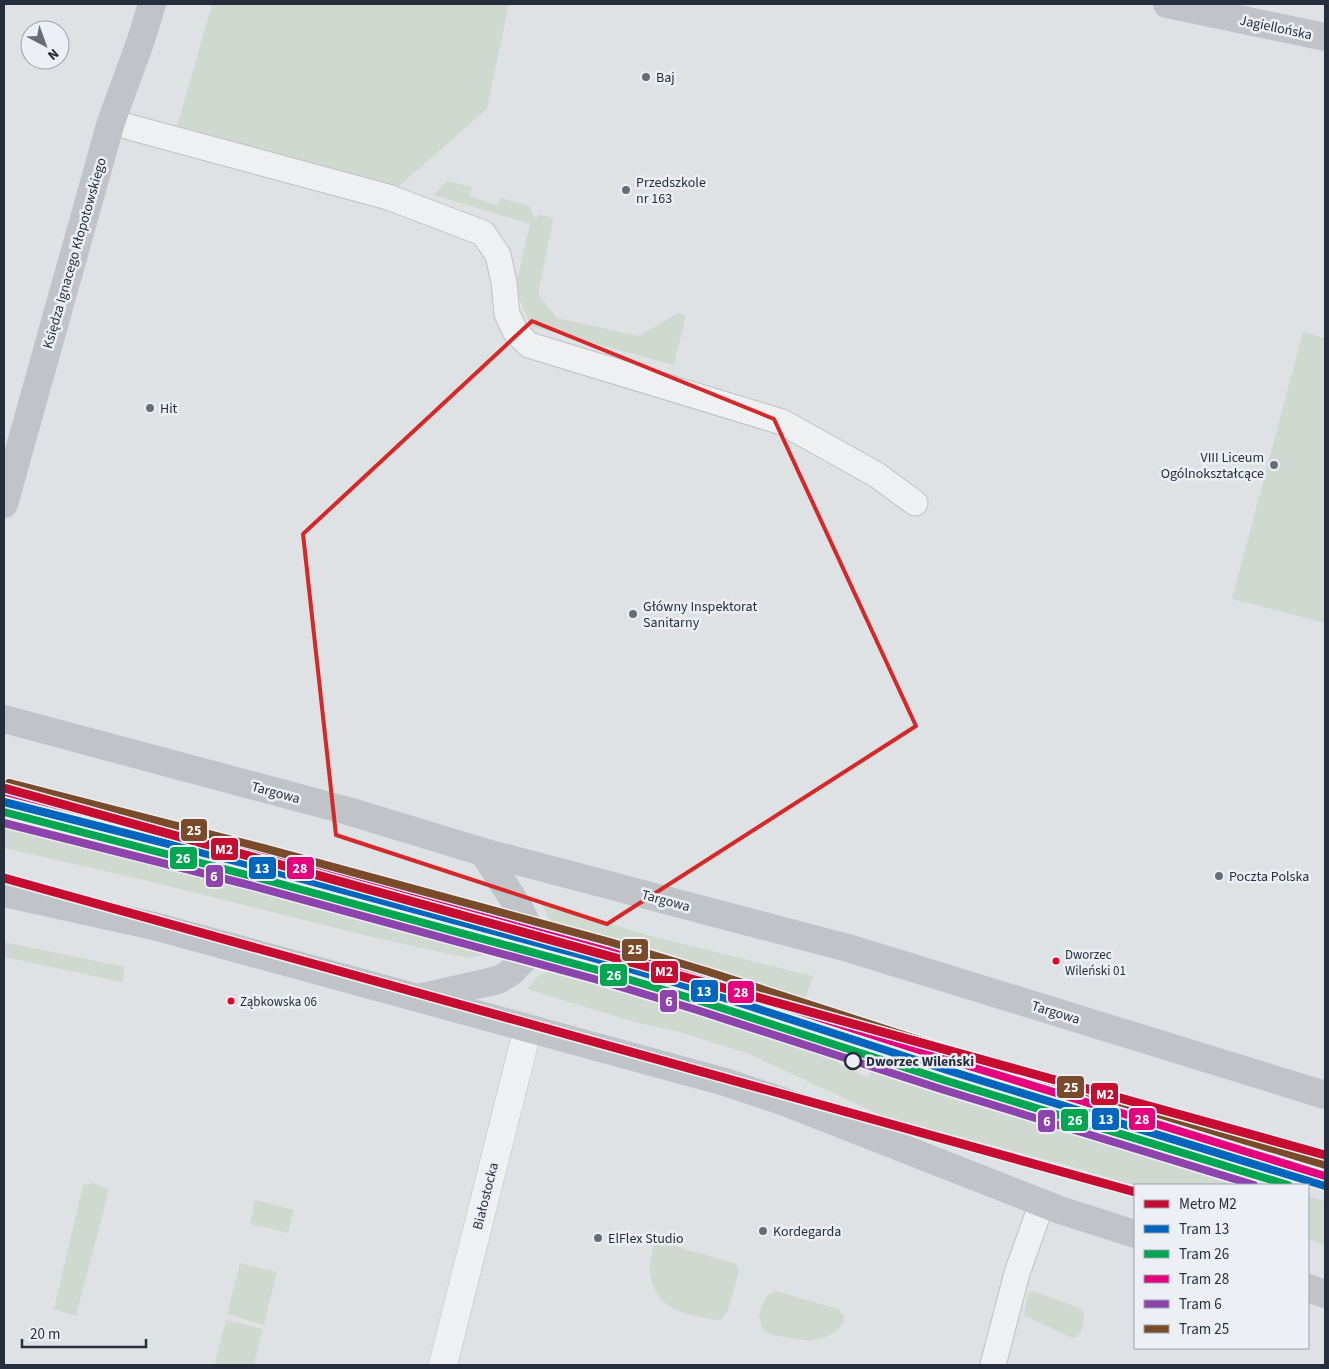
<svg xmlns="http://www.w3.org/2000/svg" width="1329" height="1369" viewBox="0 0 1329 1369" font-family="'Source Sans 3',sans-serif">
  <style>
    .green { fill: #cfd9d0; fill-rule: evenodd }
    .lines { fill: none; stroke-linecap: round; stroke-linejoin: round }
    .lane-casing { stroke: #bdc0c3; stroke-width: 27 }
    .street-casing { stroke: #bdc0c3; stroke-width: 29 }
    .lane { stroke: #eff0f2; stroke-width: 25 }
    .street { stroke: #eff0f2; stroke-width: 28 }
    .secondary { stroke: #c0c3c8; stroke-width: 28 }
    .tram-1-casing { stroke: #ecf0f5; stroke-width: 11 }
    .tram-2-casing { stroke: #ecf0f5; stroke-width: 11 }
    .tram-3-casing { stroke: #ecf0f5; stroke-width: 11 }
    .tram-4-casing { stroke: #ecf0f5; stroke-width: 11 }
    .tram-5-casing { stroke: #ecf0f5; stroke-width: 11 }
    .tram-1 { stroke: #0065bd; stroke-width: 8 }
    .tram-2 { stroke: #00a651; stroke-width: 8 }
    .tram-3 { stroke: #e5007d; stroke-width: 8 }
    .tram-4 { stroke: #8e44ad; stroke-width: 8 }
    .tram-5 { stroke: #7a4b2a; stroke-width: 8 }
    .metro-1-casing { stroke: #ecf0f5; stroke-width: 12 }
    .metro-1 { stroke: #c60c30; stroke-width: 9 }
    .marked { fill: none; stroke: #d62828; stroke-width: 4; stroke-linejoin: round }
    .poi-dot { fill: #676d78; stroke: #ecf0f5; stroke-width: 2 }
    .bus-dot { fill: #e4002b; stroke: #ecf0f5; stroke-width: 2 }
    .stop-dot { fill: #ecf0f5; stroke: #262e3e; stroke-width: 2.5 }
    .labels { text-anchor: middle; stroke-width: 5; stroke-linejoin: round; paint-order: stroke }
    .bus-label { font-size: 13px; fill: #262e3e; stroke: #ecf0f5; text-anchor: start }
    .street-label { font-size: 14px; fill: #262e3e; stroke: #ecf0f5 }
    .poi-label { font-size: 14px; fill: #262e3e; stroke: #ecf0f5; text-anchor: start }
    .stop-label { font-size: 14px; font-weight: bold; fill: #262e3e; stroke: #ecf0f5; text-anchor: start }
    .line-badge { stroke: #ecf0f5; stroke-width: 2 }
    .badge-label { font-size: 14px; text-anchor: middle; font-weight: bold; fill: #fff }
  </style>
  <rect width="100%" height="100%" fill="#dfe2e5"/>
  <g class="green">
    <polygon points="212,4 509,4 487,109 398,187 177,126"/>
    <polygon points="447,181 472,187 469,196 497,205 501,198 529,206 535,219 538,215 551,217 553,221 538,294 557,318 639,336 678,313 686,315 674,365 531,326 515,289 530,224 434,195"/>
    <polygon points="1303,332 1325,338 1325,623 1232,599"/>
    <polygon points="4,787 115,810 493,912 483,955 468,958 372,937 144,880 4,848"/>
    <path d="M541,903L647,935L813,976L799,1018L898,1047L893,1069L1050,1115L1276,1185L1135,1186L1087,1171L880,1115L747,1053L676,1031L634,1022L527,989L537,977L546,972C555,944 556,930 541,903ZM842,1047L875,1056L868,1078L838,1063Z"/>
    <polygon points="4,942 125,967 122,982 4,957"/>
    <polygon points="1293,1153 1325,1163 1325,1171 1289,1161"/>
    <polygon points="94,1183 109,1190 76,1316 54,1309 83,1185"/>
    <polygon points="1308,1196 1325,1201 1325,1245 1308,1239"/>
    <polygon points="255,1200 294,1210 288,1233 250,1224"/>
    <path d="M655,1240L736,1264L739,1272L728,1310L722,1319L715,1320C693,1315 667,1313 655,1290C653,1284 650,1277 650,1271C649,1261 653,1250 655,1240Z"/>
    <polygon points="240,1263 277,1272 264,1325 227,1314"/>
    <polygon points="776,1291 838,1309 843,1315 844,1322 838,1329 826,1337 810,1341 771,1335 762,1328 759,1317 762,1305 768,1295"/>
    <path d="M1033,1291L1082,1309C1087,1317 1083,1337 1072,1338L1025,1316L1024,1314L1028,1294L1030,1292Z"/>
    <polygon points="226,1320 263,1329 254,1365 218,1365 215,1362"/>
  </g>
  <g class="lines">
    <defs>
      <g id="lane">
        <polyline points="111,122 388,197 483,233 498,255 504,282 507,314 515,331 529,345 782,422 877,475 915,503"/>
        <polyline points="993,1365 1017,1273 1042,1203"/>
      </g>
      <polyline id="street" points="443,1365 528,1027"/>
    </defs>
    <use href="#lane" class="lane-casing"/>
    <use href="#street" class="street-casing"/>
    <use href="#lane" class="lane"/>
    <use href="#street" class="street"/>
    <g class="secondary">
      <polyline points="1167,4 1325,37"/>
      <polyline points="4,504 111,122 141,40 152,4"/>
      <polyline points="4,719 348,811 483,852 848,948 1325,1095"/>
      <polyline points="4,893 154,926 725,1082 782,1101 1060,1210 1135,1234"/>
      <polyline points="423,997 498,980 510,973 524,959 527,954 530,939 527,924 519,908 483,852"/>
      <polyline points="1308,1288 1325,1294"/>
    </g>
    <defs>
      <polyline id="tram-1" points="4,802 258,867 604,961 703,991 950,1071 1325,1186"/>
      <polyline id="tram-2" points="4,812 255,877 601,971 700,1001 947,1081 1288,1185"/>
      <polyline id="tram-3" points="6,792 261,857 607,951 706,981 953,1061 1325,1176"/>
      <polyline id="tram-4" points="4,823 253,886 598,980 697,1010 944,1090 1254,1185"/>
      <polyline id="tram-5" points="9,783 263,848 610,942 709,972 956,1052 1325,1165"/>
    </defs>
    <use href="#tram-1" class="tram-1-casing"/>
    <use href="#tram-2" class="tram-2-casing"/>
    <use href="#tram-3" class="tram-3-casing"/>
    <use href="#tram-4" class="tram-4-casing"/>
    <use href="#tram-5" class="tram-5-casing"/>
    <use href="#tram-1" class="tram-1"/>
    <use href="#tram-2" class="tram-2"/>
    <use href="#tram-3" class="tram-3"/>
    <use href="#tram-4" class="tram-4"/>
    <use href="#tram-5" class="tram-5"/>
    <defs>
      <g id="metro-1">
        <polyline points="4,788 1325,1155"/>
        <polyline points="4,878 1135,1192"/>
      </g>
    </defs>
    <use href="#metro-1" class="metro-1-casing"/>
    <use href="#metro-1" class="metro-1"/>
  </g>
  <path class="marked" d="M532,321L774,419L916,726L607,924L336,835L303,534Z"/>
  <g class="poi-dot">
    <circle cx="646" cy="77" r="5"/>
    <circle cx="626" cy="190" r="5"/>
    <circle cx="150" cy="408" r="5"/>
    <circle cx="1274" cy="465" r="5"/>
    <circle cx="633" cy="614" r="5"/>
    <circle cx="1219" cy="876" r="5"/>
    <circle cx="763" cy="1231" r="5"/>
    <circle cx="598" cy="1238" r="5"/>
  </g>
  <g class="bus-dot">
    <circle cx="1056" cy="961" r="4.5"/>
    <circle cx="231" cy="1001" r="4.5"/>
  </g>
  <circle class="stop-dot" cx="853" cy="1061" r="8"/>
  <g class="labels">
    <g class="bus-label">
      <text x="1065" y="959">Dworzec<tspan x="1065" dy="16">Wileński 01</tspan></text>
      <text x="240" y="1006">Ząbkowska 06</text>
    </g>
    <g class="street-label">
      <text transform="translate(1276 27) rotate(12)" y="5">Jagiellońska</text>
      <text transform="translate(74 253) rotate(-74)" y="5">Księdza Ignacego Kłopotowskiego</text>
      <text transform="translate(276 792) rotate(15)" y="5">Targowa</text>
      <text transform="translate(666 900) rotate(15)" y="5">Targowa</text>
      <text transform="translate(1056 1012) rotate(17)" y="5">Targowa</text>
      <text transform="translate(485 1196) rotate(-76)" y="5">Białostocka</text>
    </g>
    <g class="poi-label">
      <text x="656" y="82">Baj</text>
      <text x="636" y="187">Przedszkole<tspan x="636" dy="16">nr 163</tspan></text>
      <text x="160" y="413">Hit</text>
      <text x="1264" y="462" text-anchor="end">VIII Liceum<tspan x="1264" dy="16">Ogólnokształcące</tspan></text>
      <text x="643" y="611">Główny Inspektorat<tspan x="643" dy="16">Sanitarny</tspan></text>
      <text x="1229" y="881">Poczta Polska</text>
      <text x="773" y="1236">Kordegarda</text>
      <text x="608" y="1243">ElFlex Studio</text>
    </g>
    <g class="stop-label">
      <text x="866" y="1066">Dworzec Wileński</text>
    </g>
  </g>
  <g class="line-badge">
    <rect x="180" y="818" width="28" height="24" rx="5" fill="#7a4b2a"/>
    <rect x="210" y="837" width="29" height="24" rx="5" fill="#c60c30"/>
    <rect x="169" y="846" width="29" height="24" rx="5" fill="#00a651"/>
    <rect x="286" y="856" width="29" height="24" rx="5" fill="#e5007d"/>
    <rect x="248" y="856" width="29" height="24" rx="5" fill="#0065bd"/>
    <rect x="205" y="864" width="19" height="24" rx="5" fill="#8e44ad"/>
    <rect x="621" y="938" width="28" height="24" rx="5" fill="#7a4b2a"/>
    <rect x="650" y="960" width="29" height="24" rx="5" fill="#c60c30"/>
    <rect x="599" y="963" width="29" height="24" rx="5" fill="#00a651"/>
    <rect x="690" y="979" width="29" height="24" rx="5" fill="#0065bd"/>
    <rect x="727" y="980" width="28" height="24" rx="5" fill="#e5007d"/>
    <rect x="659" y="989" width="19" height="24" rx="5" fill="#8e44ad"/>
    <rect x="1056" y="1075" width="29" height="24" rx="5" fill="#7a4b2a"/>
    <rect x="1090" y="1082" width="29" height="24" rx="5" fill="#c60c30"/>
    <rect x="1091" y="1107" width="29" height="24" rx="5" fill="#0065bd"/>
    <rect x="1128" y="1107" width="28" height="24" rx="5" fill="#e5007d"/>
    <rect x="1060" y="1108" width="29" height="24" rx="5" fill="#00a651"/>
    <rect x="1037" y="1109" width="19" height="24" rx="5" fill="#8e44ad"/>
  </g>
  <g class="badge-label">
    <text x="194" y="835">25</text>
    <text x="224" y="854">M2</text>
    <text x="183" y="863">26</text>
    <text x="300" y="873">28</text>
    <text x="262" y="873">13</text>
    <text x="214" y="881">6</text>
    <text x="635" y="954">25</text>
    <text x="664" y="976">M2</text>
    <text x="614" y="980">26</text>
    <text x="704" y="996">13</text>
    <text x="741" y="997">28</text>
    <text x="669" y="1006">6</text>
    <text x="1071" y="1092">25</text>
    <text x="1105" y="1099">M2</text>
    <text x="1106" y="1124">13</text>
    <text x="1142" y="1124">28</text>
    <text x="1075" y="1125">26</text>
    <text x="1047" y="1126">6</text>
  </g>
  <rect width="1329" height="1369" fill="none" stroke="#262e3e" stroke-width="10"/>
  <rect x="1134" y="1184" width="175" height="165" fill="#ecf0f5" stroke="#9da2ac"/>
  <rect x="1144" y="1200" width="25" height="8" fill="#c60c30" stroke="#9da2ac"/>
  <text x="1179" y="1209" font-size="15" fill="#262e3e">Metro M2</text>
  <rect x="1144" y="1225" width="25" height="8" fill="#0065bd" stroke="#9da2ac"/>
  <text x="1179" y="1234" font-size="15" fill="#262e3e">Tram 13</text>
  <rect x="1144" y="1250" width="25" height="8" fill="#00a651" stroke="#9da2ac"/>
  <text x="1179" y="1259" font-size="15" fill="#262e3e">Tram 26</text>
  <rect x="1144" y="1275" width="25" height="8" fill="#e5007d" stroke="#9da2ac"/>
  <text x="1179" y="1284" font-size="15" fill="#262e3e">Tram 28</text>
  <rect x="1144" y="1300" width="25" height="8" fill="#8e44ad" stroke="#9da2ac"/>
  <text x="1179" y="1309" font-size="15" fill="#262e3e">Tram 6</text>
  <rect x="1144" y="1325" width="25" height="8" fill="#7a4b2a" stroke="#9da2ac"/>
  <text x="1179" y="1334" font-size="15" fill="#262e3e">Tram 25</text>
  <g transform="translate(45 45) rotate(139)"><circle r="24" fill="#ecf0f5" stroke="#9da2ac"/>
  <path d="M0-4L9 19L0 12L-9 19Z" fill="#676d78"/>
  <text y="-8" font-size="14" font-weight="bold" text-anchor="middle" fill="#262e3e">N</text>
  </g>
  <path d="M22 1339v8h124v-8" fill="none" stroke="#262e3e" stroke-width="2.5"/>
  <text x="30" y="1339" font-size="15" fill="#262e3e" stroke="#ecf0f5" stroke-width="4" paint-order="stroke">20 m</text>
</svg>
